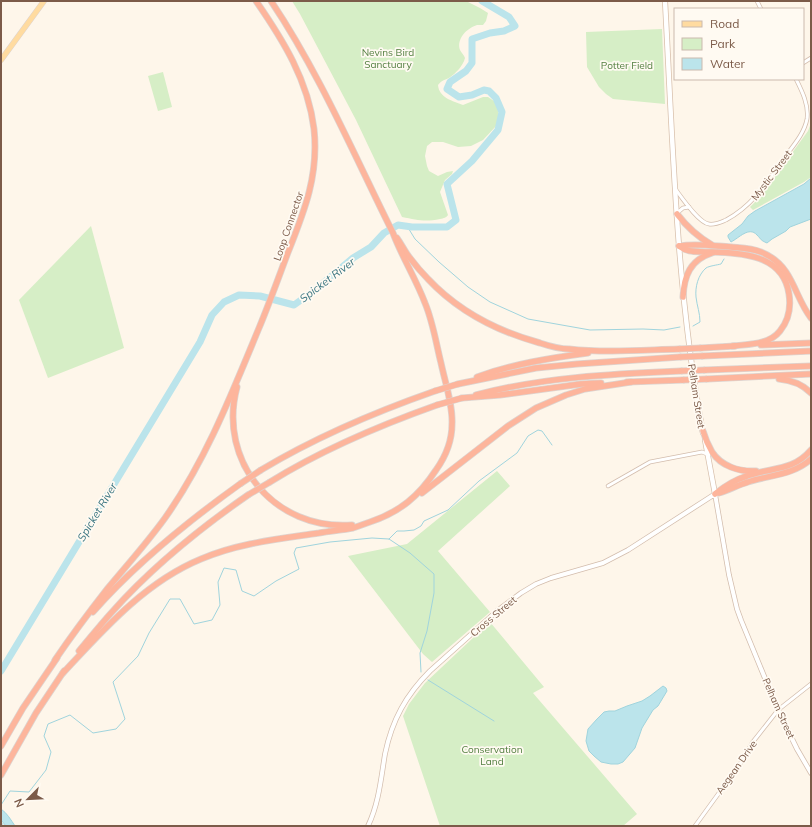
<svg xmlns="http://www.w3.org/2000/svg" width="812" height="827" viewBox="0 0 812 827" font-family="Mulish,sans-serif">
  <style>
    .green { fill: #d6eec6 }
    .water { fill: #bbe4eb; stroke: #a0d4dd }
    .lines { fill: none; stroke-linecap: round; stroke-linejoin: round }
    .stream { stroke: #a0d4dd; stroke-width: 1 }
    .river { stroke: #bbe4eb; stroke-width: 7 }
    .minor-casing { stroke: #d3bdad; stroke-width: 4.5 }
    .tertiary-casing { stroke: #d3bdad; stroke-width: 5.5 }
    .secondary-casing { stroke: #d8c0ac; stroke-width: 6 }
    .primary-casing { stroke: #ddd4d0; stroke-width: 6 }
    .motorway-casing { stroke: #ddd4d0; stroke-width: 7 }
    .minor { stroke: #fff; stroke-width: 3 }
    .tertiary { stroke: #fff; stroke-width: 4 }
    .secondary { stroke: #fff; stroke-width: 4.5 }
    .primary { stroke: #ffdba0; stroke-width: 5 }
    .motorway { stroke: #fdb59c; stroke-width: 5.5 }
    .motorway-bridge-casing { stroke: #ddd4d0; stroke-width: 7; stroke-linecap: butt }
    .motorway-bridge { stroke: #fdb59c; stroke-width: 5.5 }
    .labels { text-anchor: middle; stroke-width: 3.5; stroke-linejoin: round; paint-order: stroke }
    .park-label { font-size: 10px; fill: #507d3d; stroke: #fffaf2 }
    .street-label { font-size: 10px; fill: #7c5b49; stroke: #fffaf2 }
    .water-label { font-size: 11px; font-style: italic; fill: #3b7682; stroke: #fffaf2 }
  </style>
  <rect width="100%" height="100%" fill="#fef6ea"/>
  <g class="green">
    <path d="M292,1H466L480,8L488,13L486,21L483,25C483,25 477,25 477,25C467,28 456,39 460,50C461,52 464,55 465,58C463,66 456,73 449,78C444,80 441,81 438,85C439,98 453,101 463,105L483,97H488L494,101L498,109L499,117L497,125L483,140L471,146L458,147L443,142H432L427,146L425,156L427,166L429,171L438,176L447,172L453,171L452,174L445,180L440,192L448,215C446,218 444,218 440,219C425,222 417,220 402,217L356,120L300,14Z"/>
    <polygon points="662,29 665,104 613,99 606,94 599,87 587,67 586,32"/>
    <polygon points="163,72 172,107 158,111 148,76"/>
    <polygon points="811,123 811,177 804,182 753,210 750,207 760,197 808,131"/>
    <polygon points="91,226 124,348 48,378 19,300"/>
    <polygon points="497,471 510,486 438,551 490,612 432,662 423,654 348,556 407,544"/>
    <polygon points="490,622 544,687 533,693 637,814 623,826 440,826 403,716 409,704 425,683"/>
  </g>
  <g class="water">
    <path d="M811,178V219L790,227L786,231L772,239L767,243C760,240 762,240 757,235C749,226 739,238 731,242L728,237V235L742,224L748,216L755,211L804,184Z"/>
    <polygon points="663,686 666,688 667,691 658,706 653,710 642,728 635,748 623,762 618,764 611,764 601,762 594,756 589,751 586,741 588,729 597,719 604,712 609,711 615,711 627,706 642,701 650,696"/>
    <path d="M1,809C7,813 11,820 15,826H6L1,820Z"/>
  </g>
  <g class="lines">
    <g class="stream">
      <polyline points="407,226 415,239 439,262 468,287 490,302 528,319 590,330 643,329 664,330 680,327"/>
      <path d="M693,326L700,322C700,313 697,306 696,297C695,287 698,275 706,268C709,266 717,265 721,264L724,259"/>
      <polyline points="389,539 397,531 404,531 414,530 421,526 424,521 448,510 479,481 517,453 528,436 538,430 542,431 552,445"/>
      <polyline points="428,680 494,721"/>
      <polyline points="1,805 10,791 29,792 46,770 51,752 44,736 48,724 70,715 93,733 116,729 125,719 113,682 138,656 149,633 170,599 180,599 194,624 212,620 220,605 218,582 224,568 236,570 242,591 254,596 276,581 299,569 294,553 296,548 330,542 372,538 389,539 410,553 434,574 434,593 427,631 420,653 421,672"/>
      <polyline points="1,822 4,826"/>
    </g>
    <polyline class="river" points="1,671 200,342 212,315 224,302 239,295 260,296 294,305 315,290 353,258 371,247 384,233 398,225 412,227 447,227 456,220 447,184 472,161 498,130 502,112 496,98 489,91 484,90 472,95 459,97 447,89 450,82 466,71 472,63 472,39 490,33 504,31 515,26 509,17 482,1"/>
    <defs>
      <g id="minor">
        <polyline points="757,1 761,9"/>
        <polyline points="803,63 811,58"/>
        <path d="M676,190C682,198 699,223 709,224C715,225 721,222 726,220C752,206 766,184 782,161C791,148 804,135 807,119C809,105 802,91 796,79"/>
        <polyline points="677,213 683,208 689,207"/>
        <polyline points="608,486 650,462 702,452 707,454"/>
        <polyline points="695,826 740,764 752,743 778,710 811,684"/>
      </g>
      <path id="tertiary" d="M368,826C379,803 381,778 385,754C392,720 406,695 430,671L497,611L521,593L536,584L551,578L603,563L628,550L715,494L729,575L737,609L741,620L778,710L797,749L811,773"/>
      <g id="secondary">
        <path d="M665,1C673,145 676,291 703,433"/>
        <polyline points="705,440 715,494"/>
      </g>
      <polyline id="primary" points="1,60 44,1"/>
      <g id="motorway">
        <path d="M677,214C687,227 698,237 712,245"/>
        <path d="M397,238C402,245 405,252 410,258C416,266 422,273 428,279C459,312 496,331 540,343C549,346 560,349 569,349C606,353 642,350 679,349"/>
        <path d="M679,246C688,253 697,251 708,252C739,253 783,253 789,294C791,307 789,320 780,331C769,345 749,344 733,346"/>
        <path d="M679,246C696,243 714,246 731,247C741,248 751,248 761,252C771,256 780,263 786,272C796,287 800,304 811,318"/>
        <path d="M683,297C684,276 690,260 712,253"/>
        <polyline points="761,345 811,343"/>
        <polyline points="701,348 735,346"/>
        <polyline points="703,356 811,351"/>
        <polyline points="705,370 811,366"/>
        <path d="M477,377C513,364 550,358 588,353"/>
        <polyline points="707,379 811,374"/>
        <path d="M779,379C791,380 803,385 811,393"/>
        <polyline points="627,382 683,380"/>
        <polyline points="458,384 536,368 577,364 680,357"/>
        <path d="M237,387C217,462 275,531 352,525"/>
        <path d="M476,395C543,377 612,374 681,371"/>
        <polyline points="462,398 500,395 581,384 601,383"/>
        <path d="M703,431C705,438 708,445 712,452C721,466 739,472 756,471"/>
        <path d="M261,470C316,437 375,412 435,391"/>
        <path d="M270,482C323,449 378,426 437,405"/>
        <polyline points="422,493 508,426 536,408 566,395 585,389 631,382"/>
        <path d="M719,493C729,490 738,485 748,482C769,475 794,475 811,459"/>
        <path d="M715,494C725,486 734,480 747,476C771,467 792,472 811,450"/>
        <path d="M93,612C136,563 187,522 240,484"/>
        <path d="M79,651C90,638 101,624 112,612C152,567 199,529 248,495"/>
        <path d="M55,660C72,635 90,611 108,588C127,565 147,543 165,518C206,460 232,393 259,328C269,304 278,279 287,255C304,212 319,176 314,129C308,80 283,40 256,1"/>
        <path d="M63,673C103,630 145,582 201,559C238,543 279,539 319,533C330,531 342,530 353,528C359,526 364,524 370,522C400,512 419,496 436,470C446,456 452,441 452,424C453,405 445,382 441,363C436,343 433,322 425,303C416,279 402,257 393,233C354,155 320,74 271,1"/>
        <polyline points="1,746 23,708 57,658"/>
        <polyline points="1,775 36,713 64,671"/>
      </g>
    </defs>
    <use href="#minor" class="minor-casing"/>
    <use href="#tertiary" class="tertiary-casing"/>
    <use href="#secondary" class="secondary-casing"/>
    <use href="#primary" class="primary-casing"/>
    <use href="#motorway" class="motorway-casing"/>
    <use href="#minor" class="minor"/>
    <use href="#tertiary" class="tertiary"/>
    <use href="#secondary" class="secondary"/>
    <use href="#primary" class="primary"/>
    <use href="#motorway" class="motorway"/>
    <defs>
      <g id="motorway-bridge">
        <polyline points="679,349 701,348"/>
        <polyline points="680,357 703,356"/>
        <polyline points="681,371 705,370"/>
        <polyline points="683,380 707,379"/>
        <polyline points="435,391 458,384"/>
        <polyline points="437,405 462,398"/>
        <polyline points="240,484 261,470"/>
        <polyline points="248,495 270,482"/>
      </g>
    </defs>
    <use href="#motorway-bridge" class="motorway-bridge-casing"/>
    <use href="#motorway-bridge" class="motorway-bridge"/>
  </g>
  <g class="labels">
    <g class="park-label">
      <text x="388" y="56">Nevins Bird<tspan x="388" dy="12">Sanctuary</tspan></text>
      <text x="627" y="69">Potter Field</text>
      <text x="492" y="753">Conservation<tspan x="492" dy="12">Land</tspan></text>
    </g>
    <g class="street-label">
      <text transform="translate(771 175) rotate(-53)" y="4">Mystic Street</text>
      <text transform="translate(288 226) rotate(-71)" y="4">Loop Connector</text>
      <text transform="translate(697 396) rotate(81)" y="4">Pelham Street</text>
      <text transform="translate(493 616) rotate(-40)" y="4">Cross Street</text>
      <text transform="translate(779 708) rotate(66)" y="4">Pelham Street</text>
      <text transform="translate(736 767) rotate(-55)" y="4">Aegean Drive</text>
    </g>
    <g class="water-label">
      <text transform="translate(327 280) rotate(-37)" y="4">Spicket River</text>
      <text transform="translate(97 512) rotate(-59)" y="4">Spicket River</text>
    </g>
  </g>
  <rect width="812" height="827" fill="none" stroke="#7c5b49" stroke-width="4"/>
  <rect x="674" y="8" width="130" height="72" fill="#fffaf2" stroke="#cbbaae"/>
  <rect x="682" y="21" width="20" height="6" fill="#ffdba0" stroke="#cbbaae"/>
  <text x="710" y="28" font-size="12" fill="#7c5b49">Road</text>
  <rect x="682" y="38" width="20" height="12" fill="#d6eec6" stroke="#cbbaae"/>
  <text x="710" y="48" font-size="12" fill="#7c5b49">Park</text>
  <rect x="682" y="58" width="20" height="12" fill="#bbe4eb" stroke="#cbbaae"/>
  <text x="710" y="68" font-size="12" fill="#7c5b49">Water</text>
  <g transform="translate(28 799) rotate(246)" stroke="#fffaf2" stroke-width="3" paint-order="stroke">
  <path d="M0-3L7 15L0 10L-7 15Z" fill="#7c5b49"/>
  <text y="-6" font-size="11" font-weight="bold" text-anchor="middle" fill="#7c5b49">N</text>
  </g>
</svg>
